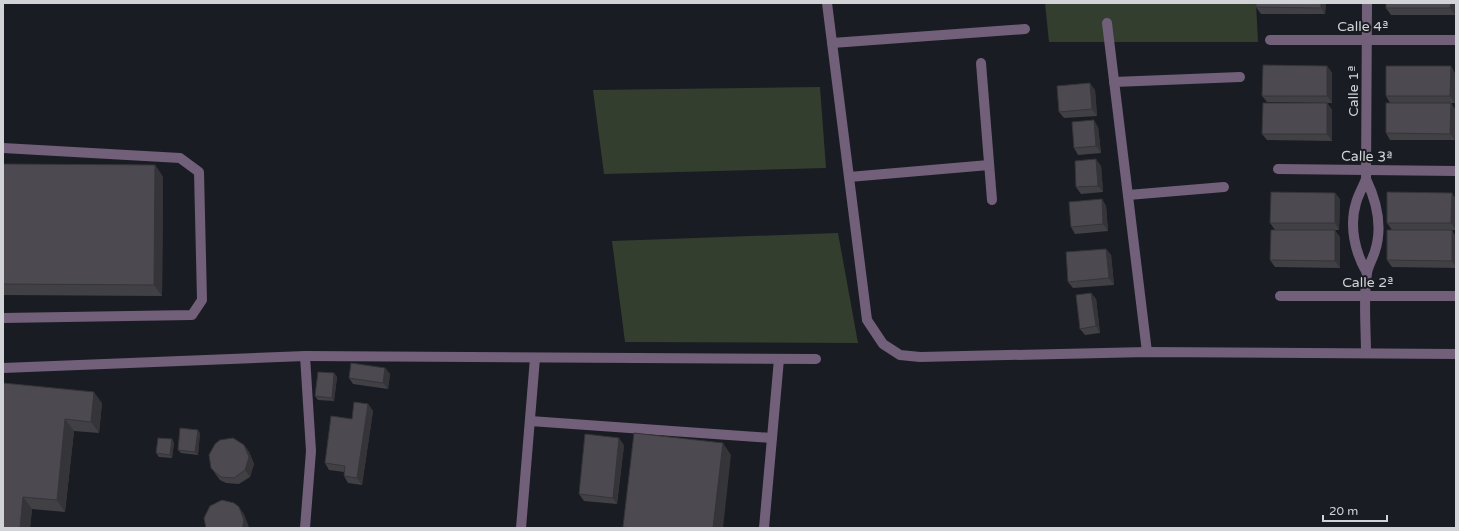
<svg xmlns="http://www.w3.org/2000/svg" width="1459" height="531" viewBox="0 0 1459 531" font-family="'Varela Round',sans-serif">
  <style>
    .green { fill: #343e2f }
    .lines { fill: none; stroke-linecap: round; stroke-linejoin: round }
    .minor { stroke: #725f79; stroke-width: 10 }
    .wall { fill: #414045 }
    .shaded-wall { fill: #353438 }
    .building { fill: #4c4a50; stroke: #353438 }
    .labels { text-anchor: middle; stroke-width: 4; stroke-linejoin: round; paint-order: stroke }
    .street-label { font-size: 14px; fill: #d1d3d6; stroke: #191c22 }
  </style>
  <rect width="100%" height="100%" fill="#191c22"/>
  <g class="green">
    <polygon points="1045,3 1256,3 1258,42 1049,42"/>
    <polygon points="820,87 826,168 604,174 593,90"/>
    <polygon points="838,233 858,343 625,342 612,241"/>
  </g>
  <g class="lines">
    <g class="minor">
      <polyline points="827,3 867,320 883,344 900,355 920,357 1147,352 1456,354"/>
      <polyline points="1107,23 1147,352"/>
      <polyline points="1270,40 1456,40"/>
      <polyline points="832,43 1025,29"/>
      <polyline points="981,63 992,200"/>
      <polyline points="1114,82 1240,77"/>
      <polyline points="3,148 180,158 199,172 202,300 192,315 3,318"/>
      <polyline points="1278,169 1456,171"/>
      <polyline points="849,177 989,165"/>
      <path d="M1366,179C1377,202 1383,226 1375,251C1373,258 1368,266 1367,273C1363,295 1366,330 1366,353"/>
      <polyline points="1128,195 1224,187"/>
      <path d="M1367,273C1355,253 1349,226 1356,203C1358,195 1363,187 1366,179L1367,3"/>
      <polyline points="1280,296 1456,296"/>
      <polyline points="305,356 816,359"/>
      <polyline points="3,368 305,356 311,451 305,528"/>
      <polyline points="530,421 772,438"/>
      <polyline points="521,528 535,358"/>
      <polyline points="764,528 779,359"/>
    </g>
  </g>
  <g class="wall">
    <polygon points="1326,3 1325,14 1261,14 1256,7"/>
    <polygon points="1455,3 1455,15 1391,15 1386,8"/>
    <polygon points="1327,66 1332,73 1332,103 1267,102 1262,96"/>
    <polygon points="1455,73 1455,103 1390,103 1386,96"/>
    <polygon points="1095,90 1097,116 1064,118 1059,112"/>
    <polygon points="1327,103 1332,110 1332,141 1267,140 1262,134"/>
    <polygon points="1456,110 1455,140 1390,140 1386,133"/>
    <polygon points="1098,127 1101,153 1078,155 1074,148"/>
    <polygon points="3,164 155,165 163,177 162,296 3,295"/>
    <polygon points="1101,166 1103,192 1081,194 1076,187"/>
    <polygon points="1335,193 1340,199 1339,230 1275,230 1270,223"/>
    <polygon points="1452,193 1456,230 1403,230 1456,237 1456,268 1392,267 1387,260 1392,230 1387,223"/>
    <polygon points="1102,199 1106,206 1108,231 1075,234 1071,227"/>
    <polygon points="1340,237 1340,268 1275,267 1270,260"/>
    <polygon points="1106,249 1111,255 1114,285 1073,288 1068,282"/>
    <polygon points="1091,293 1096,299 1100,333 1085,335 1080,329"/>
    <polygon points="385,368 390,374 388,389 353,384 349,378"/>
    <polygon points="334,373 337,377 334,401 318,400 315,396"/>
    <polygon points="3,383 102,403 99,433 74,431 65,512 32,509 30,528 3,528"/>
    <polygon points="368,404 373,411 362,485 348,483 344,476 344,472 329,470 325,463"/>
    <polygon points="200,433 198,455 181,453 178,450"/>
    <polygon points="172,439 174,443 172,458 159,457 156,453"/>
    <polygon points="244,445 249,452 254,464 250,477 239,484 226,483 220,480 211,468"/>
    <polygon points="624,445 617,504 584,501 579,494"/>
  </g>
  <g class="shaded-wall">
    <polygon points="1321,3 1326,3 1325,14 1321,8"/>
    <polygon points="1451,3 1455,3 1455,15 1450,8"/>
    <polygon points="1327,66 1332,73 1332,103 1327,96"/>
    <polygon points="1451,66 1455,73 1455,103 1450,96"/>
    <polygon points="1090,83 1095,90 1097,116 1092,109"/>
    <polygon points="1327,103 1332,110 1332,141 1327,134"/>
    <polygon points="1451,103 1456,110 1455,140 1450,134"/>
    <polygon points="1094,120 1098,127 1101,153 1096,146"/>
    <polygon points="1096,159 1101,166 1103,192 1098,186"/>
    <polygon points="155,165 163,177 162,296 154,285"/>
    <polygon points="1335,193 1340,199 1339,230 1335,223"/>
    <polygon points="1452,193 1456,199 1456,230 1451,223"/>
    <polygon points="1102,199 1106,206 1108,231 1103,224"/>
    <polygon points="1335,230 1340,237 1340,268 1335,261"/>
    <polygon points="1452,230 1456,237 1456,267 1452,261"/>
    <polygon points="1106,249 1111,255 1114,285 1109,278"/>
    <polygon points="1091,293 1096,299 1100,333 1096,326"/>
    <polygon points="385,368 390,374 388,389 383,383"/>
    <polygon points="334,373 337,377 334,401 332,398"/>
    <polygon points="94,392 102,403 99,433 91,422"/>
    <polygon points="368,404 373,411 362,485 357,478"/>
    <polygon points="65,419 74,431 65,512 57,500"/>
    <polygon points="198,430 200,433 198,455 195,452"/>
    <polygon points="619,438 624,445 617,504 613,498"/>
    <polygon points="172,439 174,443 172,458 170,455"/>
    <polygon points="723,443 731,455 723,528 713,528"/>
    <polygon points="244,445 249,452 254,464 250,477 245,470"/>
    <polygon points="23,497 32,509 30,528 20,528"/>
    <polygon points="239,507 244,514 249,527 248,528 242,528"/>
  </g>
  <g class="building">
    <polygon points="1256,3 1321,3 1321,8 1256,7"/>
    <polygon points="1386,3 1451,3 1450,8 1386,8"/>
    <polygon points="1263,65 1327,66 1327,96 1262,96"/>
    <polygon points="1386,66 1451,66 1450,96 1386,96"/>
    <polygon points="1090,83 1092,109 1059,112 1057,86"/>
    <polygon points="1263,103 1327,103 1327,134 1262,134"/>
    <polygon points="1386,103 1451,103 1450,134 1386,133"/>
    <polygon points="1094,120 1096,146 1074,148 1072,122"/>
    <polygon points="1096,159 1098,186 1076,187 1075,161"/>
    <polygon points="3,164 155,165 154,285 3,284"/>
    <polygon points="1271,192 1335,193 1335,223 1270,223"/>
    <polygon points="1387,192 1452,193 1451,223 1387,223"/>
    <polygon points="1102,199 1103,224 1071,227 1069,202"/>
    <polygon points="1271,230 1335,230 1335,261 1270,260"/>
    <polygon points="1387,230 1452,230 1452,261 1387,260"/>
    <polygon points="1106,249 1109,278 1068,282 1066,252"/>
    <polygon points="1091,293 1096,326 1080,329 1076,295"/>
    <polygon points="351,363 385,368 383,383 349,378"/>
    <polygon points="318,372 334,373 332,398 315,396"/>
    <polygon points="3,383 94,392 91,422 65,419 57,500 23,497 20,528 3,528"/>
    <polygon points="354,402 368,404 357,478 344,476 345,466 325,463 331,416 352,419"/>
    <polygon points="180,428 198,430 195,452 178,450"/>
    <polygon points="634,433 723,443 713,528 635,528 623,527"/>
    <polygon points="585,434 619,438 613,498 579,494"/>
    <polygon points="158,438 172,439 170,455 156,453"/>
    <polygon points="233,438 244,445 249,457 245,470 234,478 221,477 216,473 211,468 209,455 215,444 220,440"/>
    <polygon points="222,500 234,503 239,507 244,520 243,526 242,528 206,528 204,518 210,506"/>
  </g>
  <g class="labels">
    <g class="street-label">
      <text x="1363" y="31">Calle 4ª</text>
      <text transform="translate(1353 91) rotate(-90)" y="5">Calle 1ª</text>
      <text transform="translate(1367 156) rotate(1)" y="5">Calle 3ª</text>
      <text x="1368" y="287">Calle 2ª</text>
    </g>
  </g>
  <rect width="1459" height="531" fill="none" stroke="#d1d3d6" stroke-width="8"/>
  <path d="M1323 515v6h64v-6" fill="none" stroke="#d1d3d6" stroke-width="2"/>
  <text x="1329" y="515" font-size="12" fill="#d1d3d6" stroke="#191c22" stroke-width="3" paint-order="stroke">20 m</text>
</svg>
